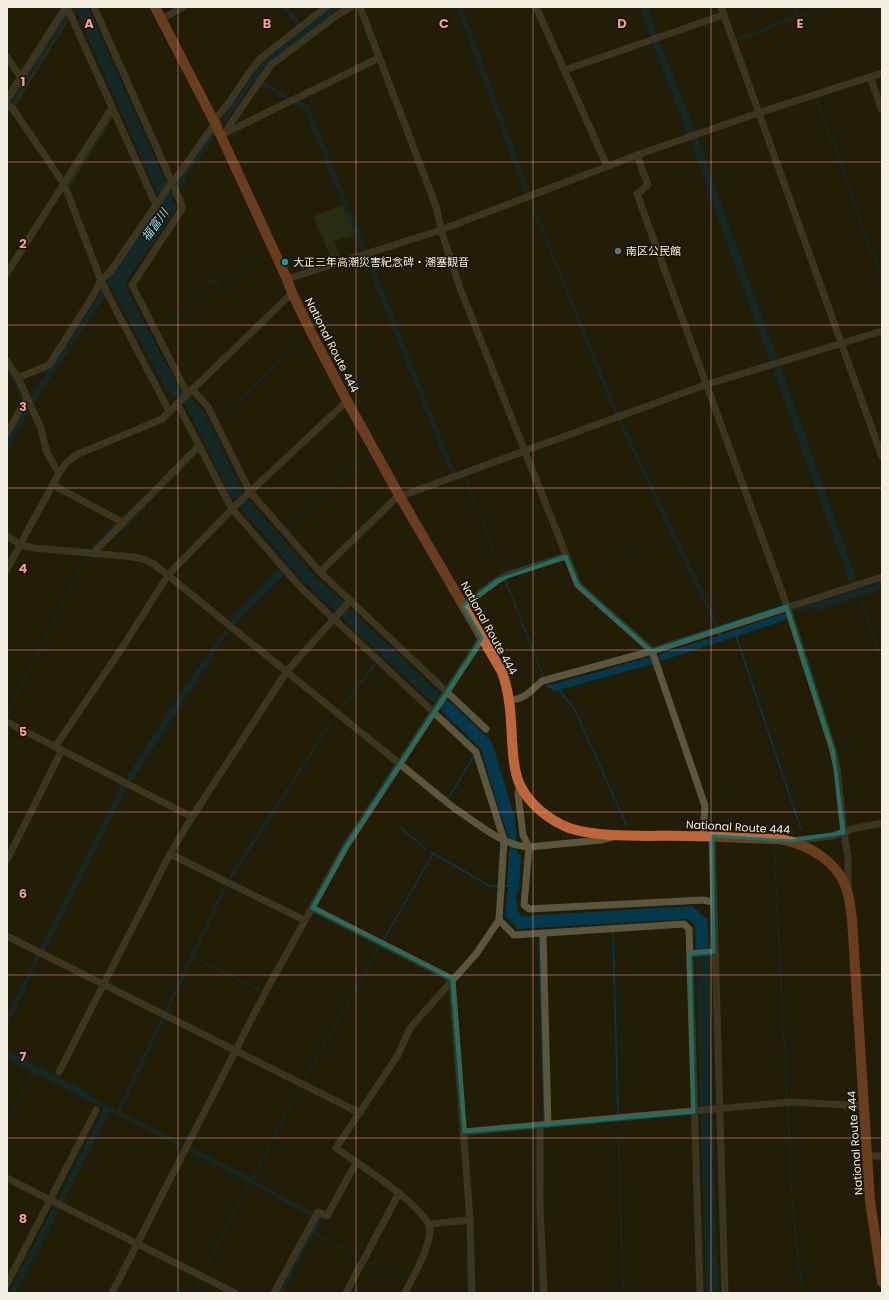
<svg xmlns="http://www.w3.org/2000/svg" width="889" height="1300" viewBox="0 0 889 1300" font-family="Poppins,'Noto Sans JP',sans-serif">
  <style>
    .green { fill: #2d3e23 }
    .water { fill: #04384c }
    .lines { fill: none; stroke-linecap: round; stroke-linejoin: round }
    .stream { stroke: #04384c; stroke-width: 1.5 }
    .minor { stroke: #5c563f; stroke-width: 7 }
    .highway { stroke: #be6539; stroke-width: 10 }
    .marked { fill: none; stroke: #0f766e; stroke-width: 3; stroke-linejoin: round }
    .grid { fill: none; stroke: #f59b97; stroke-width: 1; stroke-opacity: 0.55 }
    .service-dot { fill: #5c6f8a; stroke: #191401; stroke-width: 1.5 }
    .culture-dot { fill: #0f9aa8; stroke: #191401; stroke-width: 1.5 }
    .labels { text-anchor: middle; stroke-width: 3; stroke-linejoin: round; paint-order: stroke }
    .poi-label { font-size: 11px; fill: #f3f0e3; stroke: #191401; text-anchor: start }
    .street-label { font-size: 11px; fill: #f3f0e3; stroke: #191401 }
    .water-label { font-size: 12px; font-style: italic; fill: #8dd9ff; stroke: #191401 }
    .grid-label { font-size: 13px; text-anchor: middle; font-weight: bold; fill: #f59b97; stroke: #191401; stroke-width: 3; stroke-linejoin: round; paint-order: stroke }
  </style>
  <rect width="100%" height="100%" fill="#221d07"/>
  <g class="green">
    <polygon points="65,11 70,18 14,108 7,101"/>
    <polygon points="112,112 114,116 68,190 66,184"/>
    <polygon points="345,204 358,235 334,241 340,258 333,262 313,217"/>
  </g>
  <g class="water">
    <path d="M72,7H88L170,192L259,65L300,27L298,24H295L283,7H288L297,19L299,20L300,22L299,23L302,27L332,7H343L270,61L264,67L257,78L289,96V97L308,105L366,249L364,250L368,258H369L370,263H372L455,473H454L465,476L547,684L550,685L650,657L651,659L659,657V654L717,636L718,633L673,538L577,572L672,537L608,398L531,204L528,201H530L526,193H525L523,189L457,7H462L529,191L528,192L616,408L619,418L621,420L719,625H718L720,632L723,634L784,613L785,615L790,611L854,591L855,588L853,582L850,583L773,369L775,368L773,361L770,362L690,140L693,139L690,133L688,134L652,42L640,7H648L659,40L695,131L692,132L694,138L697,137L777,359L775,360L778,367L780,366L857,581L855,582L857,588L860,589L882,582V589L817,610L811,607L792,613L785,618L786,620L661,661L659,659L652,662L653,664L555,691L547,687L464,477L451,474L365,259L366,258L363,250H361L305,110L295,105L296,103L287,98L286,99L256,81L254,82L185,178L186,180L171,200L175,203L177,208L124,284L179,387L201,408L242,490L240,492L249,502L250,501L314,575L343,602L342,603L350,611L351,610L439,692L438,694L446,701L447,699L492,742L515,818L517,854L521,855L519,890H517L516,901L518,902L517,911L522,916L692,906L708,920L718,1293H706L695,925L689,919L518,929L505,916L508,887H490L487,885L488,884L490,885H507L509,850L510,849L509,836L500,813L481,749L441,711L442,709L434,702L433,703L383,657L337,714L310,757L231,880H230L120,1112L181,1143V1144L190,1148H191L251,1178L254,1174L255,1175L253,1180L322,1218L282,1293H278L313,1217L251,1183L248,1188L247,1187L249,1182L189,1152V1150L110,1111L16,1293H9L52,1209C56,1206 60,1202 59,1196L104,1108L7,1059V1051L90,1093L89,1096L92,1098L117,1111L228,878L338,710L374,663L381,655L343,619L344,617L336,609L334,610L306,584L291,567L288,569L285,566L288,563L241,509L242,508L234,498L232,499L186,406L166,389L111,287L32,406L7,451V439L22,411V402L7,368L10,367L24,401L30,398L99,296V292L161,203L78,14L67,19L7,113V108L10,101H11L64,18L75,14Z"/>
    <polygon points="793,7 795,7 799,16 822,7 826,7 736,41 736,39 796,16"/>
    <polygon points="279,568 285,574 235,624 229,631 132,781 130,780 45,950 40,957 7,1026 7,1014 119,790 118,789 121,785 123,785 128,776 128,775 177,698 232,620 230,619"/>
  </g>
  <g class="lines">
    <g class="stream">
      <polyline points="817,98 882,280"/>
      <polyline points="159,332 214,280 223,294 265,253"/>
      <polyline points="218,420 302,340"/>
      <polyline points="119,530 122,531 145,509 144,507 144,506"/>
      <polyline points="288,532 366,456"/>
      <polyline points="91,549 114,525 116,526"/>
      <polyline points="859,597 882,658"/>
      <polyline points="736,635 801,829"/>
      <polyline points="559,688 562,694 574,708 627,826"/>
      <polyline points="7,715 87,556"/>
      <polyline points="449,797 474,756"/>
      <polyline points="401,828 426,849"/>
      <polyline points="774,845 787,1099"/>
      <polyline points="431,852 488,885"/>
      <polyline points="613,932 618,1114"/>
      <polyline points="539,936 544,1121 543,1121"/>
      <polyline points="383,941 433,854"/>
      <polyline points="193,957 261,991"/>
      <polyline points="450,994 450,1002"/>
      <polyline points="304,1080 380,947"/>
      <polyline points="788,1107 792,1193"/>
      <polyline points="618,1122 623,1293"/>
      <polyline points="7,1124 33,1072"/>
      <polyline points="536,1127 535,1206 540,1293"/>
      <polyline points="254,1176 300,1086"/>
      <polyline points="792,1200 802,1293"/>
      <polyline points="313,1233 361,1258"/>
      <polyline points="467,1233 468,1293"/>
      <polyline points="367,1261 404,1280"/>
      <polyline points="203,1273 248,1186"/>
      <polyline points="193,1293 200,1279"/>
    </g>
    <g class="minor">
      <polyline points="67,7 156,205"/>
      <polyline points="94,7 182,205 182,209 132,285 187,393"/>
      <polyline points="360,7 437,209 441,230 460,288 578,585 652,651 705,806 703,836"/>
      <polyline points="536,7 607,166"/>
      <polyline points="721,7 882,457"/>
      <polyline points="162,19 183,7"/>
      <polyline points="7,57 21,78"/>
      <polyline points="565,70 723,15"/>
      <polyline points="870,77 882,110"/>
      <polyline points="7,99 66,7"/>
      <polyline points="7,105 13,109 64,184 102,283 169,411"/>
      <polyline points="226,132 229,126 271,65 336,16 351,7"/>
      <polyline points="225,133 379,58"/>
      <polyline points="637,155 648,185 637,194 787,606 833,750 837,769 844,833 848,857 848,890"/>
      <polyline points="7,273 112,108"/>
      <polyline points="287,279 441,230 637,155 758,113 882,73"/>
      <polyline points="7,361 18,378 41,428 46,450 55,467 59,473 7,569"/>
      <path d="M18,378L49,365L93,296L101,280L110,272L172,182L182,170L215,123C217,115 222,111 227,105C239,89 248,72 261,58L326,7"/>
      <polyline points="192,389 208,407 250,492 320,572 486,729"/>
      <path d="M177,403L232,509L301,588L476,752L504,840L499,920L476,954L410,1028L398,1055L336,1148C355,1162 429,1208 430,1230C430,1248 413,1277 405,1293"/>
      <polyline points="7,433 27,398"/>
      <polyline points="59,473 66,463 76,455 162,419 292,293"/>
      <polyline points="53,485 124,523"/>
      <path d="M7,536L21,545L34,548L134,557L146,560L154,564L454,808C476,822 502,846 529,847L601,840L613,837"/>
      <polyline points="94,554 97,549 199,446"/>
      <polyline points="320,572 399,495 407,494 705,385 882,331"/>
      <polyline points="463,606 498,580 507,575 566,556"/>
      <path d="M509,700C524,700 532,690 542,681L652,651L882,577"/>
      <polyline points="7,722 192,817"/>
      <polyline points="55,747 120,651 168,575 236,505 347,401"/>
      <polyline points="520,784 518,794 523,835 529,847 524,905 529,909 703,900 713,902"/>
      <polyline points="712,836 725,1293"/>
      <polyline points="792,841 833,836 852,829 882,823"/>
      <polyline points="170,854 304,920"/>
      <polyline points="7,860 62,750"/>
      <polyline points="312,908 452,979"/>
      <polyline points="499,920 514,935 684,924 689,929 700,1293"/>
      <polyline points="543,934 548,1124"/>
      <polyline points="7,936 360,1113"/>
      <polyline points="690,954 714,952"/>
      <polyline points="452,979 470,1220 472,1293"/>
      <polyline points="59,1072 170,854 192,817 287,671 350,601"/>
      <polyline points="540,1125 540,1206 544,1293"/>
      <polyline points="464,1132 791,1102 865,1106"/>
      <polyline points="867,1156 882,1156"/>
      <polyline points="7,1178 235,1293"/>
      <polyline points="429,1224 470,1220"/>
      <polyline points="7,1284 96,1110"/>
      <polyline points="112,1293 266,991 346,846 482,638"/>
      <polyline points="274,1293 318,1212 327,1216 356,1163"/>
      <polyline points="346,1293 399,1193"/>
    </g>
    <path class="highway" d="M155,7L215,123L287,279L292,293L313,336L347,401L399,495L502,672C510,694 511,717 512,740C513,755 514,772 520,785C530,805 549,820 569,828C601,839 653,835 687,836C718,836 749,839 780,839C811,845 840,863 848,894C850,902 851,911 852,919L870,1201L882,1282"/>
  </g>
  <path d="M0 0H889V1300H0ZM566,556L578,585L652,651L787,606L833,750L844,833L791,841L712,836L714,952L690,954L694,1112L464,1132L452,979L312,908L346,846L482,638L463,606L498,580Z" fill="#221d07" fill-opacity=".55" fill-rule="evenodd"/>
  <path class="marked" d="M566,556L578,585L652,651L787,606L833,750L844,833L791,841L712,836L714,952L690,954L694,1112L464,1132L452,979L312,908L346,846L482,638L463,606L498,580Z"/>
  <path class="grid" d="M178,7V1293M356,7V1293M533,7V1293M711,7V1293M7,162H882M7,325H882M7,488H882M7,650H882M7,812H882M7,975H882M7,1138H882"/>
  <circle class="service-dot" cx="618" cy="251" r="4"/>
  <circle class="culture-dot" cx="285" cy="262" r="4"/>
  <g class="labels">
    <g class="poi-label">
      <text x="626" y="255">南区公民館</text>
      <text x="293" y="266">大正三年高潮災害紀念碑・潮塞観音</text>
    </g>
    <g class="street-label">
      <text transform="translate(332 345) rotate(63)" y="4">National Route 444</text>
      <text transform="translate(489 628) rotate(61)" y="4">National Route 444</text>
      <text transform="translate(738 827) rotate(3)" y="4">National Route 444</text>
      <text transform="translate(855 1143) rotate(-94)" y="4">National Route 444</text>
    </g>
    <g class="water-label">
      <text transform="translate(155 225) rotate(-54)" y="4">福富川</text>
    </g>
  </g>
  <g class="grid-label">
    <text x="89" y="28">A</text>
    <text x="267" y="28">B</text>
    <text x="444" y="28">C</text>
    <text x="622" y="28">D</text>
    <text x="800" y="28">E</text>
    <text x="23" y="86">1</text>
    <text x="23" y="248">2</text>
    <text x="23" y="411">3</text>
    <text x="23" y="573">4</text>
    <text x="23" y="736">5</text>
    <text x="23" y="898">6</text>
    <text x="23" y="1061">7</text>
    <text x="23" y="1223">8</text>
  </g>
  <rect width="889" height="1300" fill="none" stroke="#f3f0e3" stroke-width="16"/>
</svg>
